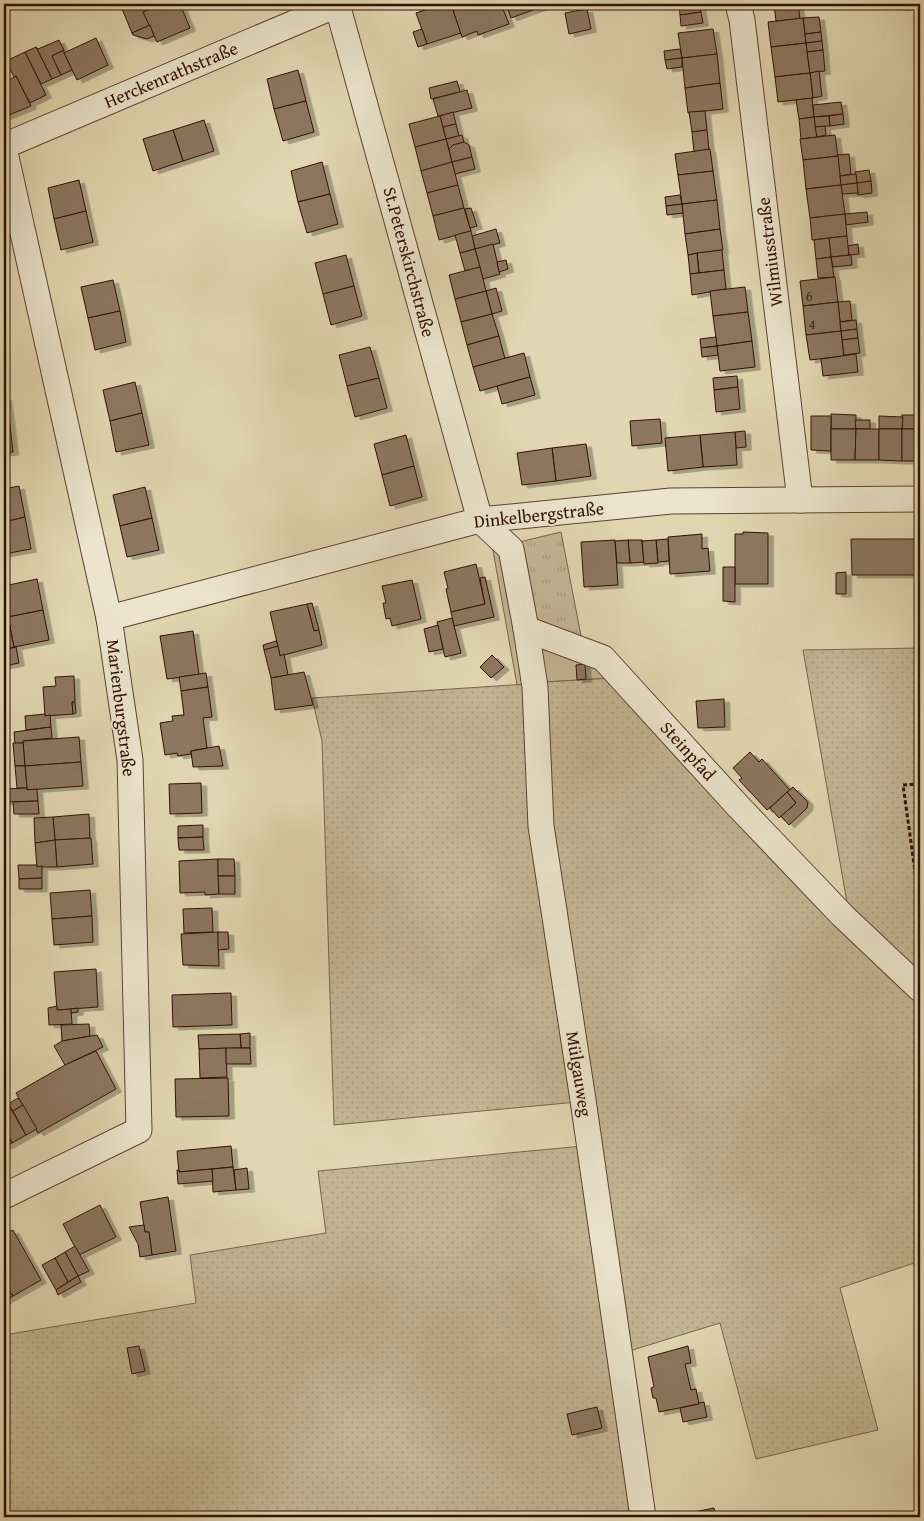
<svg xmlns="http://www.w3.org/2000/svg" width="924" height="1521" viewBox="0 0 924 1521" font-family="'Gentium Book Plus',serif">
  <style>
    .grass { fill: #c3b594; stroke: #7a634c }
    .park { fill: url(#park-tufts); stroke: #7a634c }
    .garden { fill: url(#garden-dots); stroke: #7a634c }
    .building { fill: #8c775e; stroke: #301104; filter: url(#shadow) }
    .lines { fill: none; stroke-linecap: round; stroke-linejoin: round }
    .street-casing { stroke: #5c422f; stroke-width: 27 }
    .path { stroke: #301104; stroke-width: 3; stroke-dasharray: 4 2.5; stroke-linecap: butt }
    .street { stroke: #ece4cc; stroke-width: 25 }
    .labels { text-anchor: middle; stroke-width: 4; stroke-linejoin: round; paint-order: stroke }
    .number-label { font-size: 15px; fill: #472a1a }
    .street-label { font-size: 18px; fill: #301104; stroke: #ece4cc }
  </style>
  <defs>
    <pattern id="park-tufts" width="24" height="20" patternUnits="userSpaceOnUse" patternTransform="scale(1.25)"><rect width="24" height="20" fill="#c3b594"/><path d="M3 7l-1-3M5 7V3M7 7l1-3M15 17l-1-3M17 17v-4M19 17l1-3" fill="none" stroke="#a89b7e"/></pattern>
    <pattern id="garden-dots" width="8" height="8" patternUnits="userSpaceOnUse" patternTransform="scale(1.25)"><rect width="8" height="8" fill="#c3b594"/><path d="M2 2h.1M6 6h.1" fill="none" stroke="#a89b7e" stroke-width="1.8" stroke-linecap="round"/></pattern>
    <filter id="shadow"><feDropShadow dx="5.5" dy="3" stdDeviation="0" flood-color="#0004"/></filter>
  </defs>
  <rect width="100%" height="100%" fill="#e1d6b1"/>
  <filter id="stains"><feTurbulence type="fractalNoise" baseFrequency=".004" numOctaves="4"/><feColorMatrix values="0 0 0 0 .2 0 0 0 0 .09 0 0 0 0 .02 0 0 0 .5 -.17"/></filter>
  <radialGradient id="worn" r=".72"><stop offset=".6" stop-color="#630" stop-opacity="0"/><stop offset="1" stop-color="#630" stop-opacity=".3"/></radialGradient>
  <g class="grass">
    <polygon points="498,543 528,684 517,685 492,545"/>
    <polygon points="541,644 598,661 614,678 544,682"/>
  </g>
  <polygon class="park" points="561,532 582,641 538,629 519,542"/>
  <g class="garden">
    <polygon points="920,648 920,981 849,914 803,650"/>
    <polygon points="614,678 920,997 920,1261 840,1288 878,1430 756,1459 720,1323 626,1352 549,826 544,682"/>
    <polygon points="528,684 577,1102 334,1125 322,741 312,698"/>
    <polygon points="583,1146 635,1517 4,1517 4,1335 196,1303 190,1255 326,1233 318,1171"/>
  </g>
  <g class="building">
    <polygon points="120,4 162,4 143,12 150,25 132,33"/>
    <polygon points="162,4 180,4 190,28 157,42 143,12"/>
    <polygon points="443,4 451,4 461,33 427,44 416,13"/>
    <polygon points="451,4 501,4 509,24 478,35 477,31 462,37"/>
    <polygon points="506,4 544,4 544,6 511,18"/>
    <polygon points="679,4 700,4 701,12 680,15"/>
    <polygon points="774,4 798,4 800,19 776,21"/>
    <polygon points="900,4 920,4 920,6 900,8"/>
    <polygon points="587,9 591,29 569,34 565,13"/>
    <polygon points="701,12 703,23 681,26 680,15"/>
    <polygon points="819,17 821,32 805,34 803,18"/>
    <polygon points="803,18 806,43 771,47 768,22"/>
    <polygon points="150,25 154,36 147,39 133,35 132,33"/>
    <polygon points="422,29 427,44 418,47 413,32"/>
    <polygon points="713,29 717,54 682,58 678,33"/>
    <polygon points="821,32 822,41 806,43 805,34"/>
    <polygon points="96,38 108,65 77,80 64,53"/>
    <polygon points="59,40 64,50 52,56 61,75 52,79 36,47 38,49"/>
    <polygon points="822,41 823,50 807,52 806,43"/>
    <polygon points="806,43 810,73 775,77 771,47"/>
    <polygon points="36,47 52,79 41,84 25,52"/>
    <polygon points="680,49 682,58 665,60 664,51"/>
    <polygon points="64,50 64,53 72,70 61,75 52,56"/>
    <polygon points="823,50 825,71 810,73 807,52"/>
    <polygon points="25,52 46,95 30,103 16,76 14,77 6,61"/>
    <polygon points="717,54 720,83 685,88 682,58"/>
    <polygon points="682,58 682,67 667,69 665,60"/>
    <polygon points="298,70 306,101 274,109 267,79"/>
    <polygon points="819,71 822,96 813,98 810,73"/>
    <polygon points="810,73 813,98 778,102 775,77"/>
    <polygon points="16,76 31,106 4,117 4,83"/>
    <polygon points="457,81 460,92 431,99 429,88"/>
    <polygon points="720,83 723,109 688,113 685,88"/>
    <polygon points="467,90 472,108 438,116 433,99"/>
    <polygon points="812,98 814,117 799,119 796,100"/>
    <polygon points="306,101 314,132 283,141 274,109"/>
    <polygon points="841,102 843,114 814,117 813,105"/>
    <polygon points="705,111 707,130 692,132 689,112"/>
    <polygon points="453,112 456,124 443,127 440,116"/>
    <polygon points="843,114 844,124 830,126 829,116"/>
    <polygon points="440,116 446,139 415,147 409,124"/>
    <polygon points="829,116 830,126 815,127 814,117"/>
    <polygon points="814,117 817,137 801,139 799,119"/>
    <polygon points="204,120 214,151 183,161 173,130"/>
    <polygon points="456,124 459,136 446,139 443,127"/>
    <polygon points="825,126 826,135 817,137 815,127"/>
    <polygon points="173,130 183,161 153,171 143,139"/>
    <polygon points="707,130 709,150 694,152 692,132"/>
    <polygon points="462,135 464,142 453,145 449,149 446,139"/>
    <polygon points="835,135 838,156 803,160 800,139"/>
    <polygon points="446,139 452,162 421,171 415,147"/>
    <polygon points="464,142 469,145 472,157 452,162 449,149 453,145"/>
    <polygon points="710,149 713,171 678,175 675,154"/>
    <polygon points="849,154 851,174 840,176 837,155"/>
    <polygon points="838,156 841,185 806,189 803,160"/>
    <polygon points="472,157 475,169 455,174 452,162"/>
    <polygon points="322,162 330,194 298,202 291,171"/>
    <polygon points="452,162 458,185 427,193 421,171"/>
    <polygon points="869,170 871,181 857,183 855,172"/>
    <polygon points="713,171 717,200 682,204 678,175"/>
    <polygon points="856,174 857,183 841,185 840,176"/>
    <polygon points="79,180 86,211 54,219 48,188"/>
    <polygon points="871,181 872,193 858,195 857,183"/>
    <polygon points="857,183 858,193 842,194 841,185"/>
    <polygon points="458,185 464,208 433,216 427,193"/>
    <polygon points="841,185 845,214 810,218 806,189"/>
    <polygon points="330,194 338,224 307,233 298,202"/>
    <polygon points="680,195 682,204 666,206 665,197"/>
    <polygon points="717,200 720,229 685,234 682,204"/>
    <polygon points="682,204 683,213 667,215 666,206"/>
    <polygon points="464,208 471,231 439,240 433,216"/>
    <polygon points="471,208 477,226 470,228 465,209"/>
    <polygon points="86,211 93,242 61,250 54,219"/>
    <polygon points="867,212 868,222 846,225 845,214"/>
    <polygon points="845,214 847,236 812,240 810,218"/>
    <polygon points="496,229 500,243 475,249 472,236"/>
    <polygon points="720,229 723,250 688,255 685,234"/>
    <polygon points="471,231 475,249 460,253 455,235"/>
    <polygon points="847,236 849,255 831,257 829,238"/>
    <polygon points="829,238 831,257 816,259 814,240"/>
    <polygon points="493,244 500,274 483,279 475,249"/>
    <polygon points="858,244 859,254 849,255 848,246"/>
    <polygon points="475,249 480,267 465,271 460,253"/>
    <polygon points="722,250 724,270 699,273 697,253"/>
    <polygon points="697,253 699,273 690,274 688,255"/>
    <polygon points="346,255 354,286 323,294 315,263"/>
    <polygon points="851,255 852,265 833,267 831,257"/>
    <polygon points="831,257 834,277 818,278 816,259"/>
    <polygon points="506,260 508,269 499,272 497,262"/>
    <polygon points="480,267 486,291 455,299 449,275"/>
    <polygon points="724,270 726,289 692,295 690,274"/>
    <polygon points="835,277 838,302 803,306 800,281"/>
    <polygon points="113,280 120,311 88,318 81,287"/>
    <polygon points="354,286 362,316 331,325 323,294"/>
    <polygon points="745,287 748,312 713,316 710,291"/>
    <polygon points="496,288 502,311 492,314 486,291"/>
    <polygon points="486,291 492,314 461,322 455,299"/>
    <polygon points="850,301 852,320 840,322 838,302"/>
    <polygon points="838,302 841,331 806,335 803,306"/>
    <polygon points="120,311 126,342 95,350 88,318"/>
    <polygon points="748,312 752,341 717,346 713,316"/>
    <polygon points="492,314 499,336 467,345 461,322"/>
    <polygon points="856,320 857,329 841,331 840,322"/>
    <polygon points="857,329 858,338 842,340 841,331"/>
    <polygon points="841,331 844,356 810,360 806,335"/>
    <polygon points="499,336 505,359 473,367 467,345"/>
    <polygon points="716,337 717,346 701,348 700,339"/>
    <polygon points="858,338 860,353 844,355 842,340"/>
    <polygon points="752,341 755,367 720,371 717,346"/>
    <polygon points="717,346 718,355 702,357 701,348"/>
    <polygon points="370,347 379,378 347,386 339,355"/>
    <polygon points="524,353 530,377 480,391 473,367"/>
    <polygon points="856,354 858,372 823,376 821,359"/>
    <polygon points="737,376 738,387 714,390 713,378"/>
    <polygon points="530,377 535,395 502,404 497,386"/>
    <polygon points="379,378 387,408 355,417 347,386"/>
    <polygon points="135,382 142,413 110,421 103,390"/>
    <polygon points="738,387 740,409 716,412 714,390"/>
    <polygon points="6,397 10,425 4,426 4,398"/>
    <polygon points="142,413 149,445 116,452 110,421"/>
    <polygon points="831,414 856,415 856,429 831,429"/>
    <rect x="902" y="415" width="18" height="14"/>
    <polygon points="811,416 831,416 831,451 811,450"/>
    <polygon points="879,416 903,417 902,429 879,429"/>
    <polygon points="660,419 662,443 632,446 630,421"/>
    <polygon points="855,420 870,420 870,429 856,429"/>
    <polygon points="10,425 13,452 4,453 4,426"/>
    <polygon points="831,429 856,429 855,460 831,460"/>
    <polygon points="856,429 879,429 879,460 855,460"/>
    <polygon points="879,429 902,429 902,461 879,460"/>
    <rect x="902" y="429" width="18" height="32"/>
    <polygon points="745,431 746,447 736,448 735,432"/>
    <polygon points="735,432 737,465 703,467 700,435"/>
    <polygon points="406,435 414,466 382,475 374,444"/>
    <polygon points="700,435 703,467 668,471 665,438"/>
    <polygon points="586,444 591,476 556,481 552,448"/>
    <polygon points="552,448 556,481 522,485 517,453"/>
    <polygon points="414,466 422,497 390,506 382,475"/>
    <polygon points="19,486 25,517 4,522 4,489"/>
    <polygon points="145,487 152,518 120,526 113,495"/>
    <polygon points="25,517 31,549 4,554 4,522"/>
    <polygon points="152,518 159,550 127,557 120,526"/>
    <polygon points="743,532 768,533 768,584 735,584 735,534 743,534"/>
    <polygon points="702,534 702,549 708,548 710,571 670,574 668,537"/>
    <polygon points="668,539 669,561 658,562 656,540"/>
    <polygon points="851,539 920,539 920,575 852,575"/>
    <polygon points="615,540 618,585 584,587 581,542"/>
    <polygon points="628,540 642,540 644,562 630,563"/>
    <polygon points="628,540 630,563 617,563 615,541"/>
    <polygon points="656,540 658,563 644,564 642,541"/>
    <polygon points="476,564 485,604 451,612 446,589 448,588 444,572"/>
    <polygon points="723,567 735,567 735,602 723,601"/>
    <polygon points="846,572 846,594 836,594 836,573"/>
    <polygon points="485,577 494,617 454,626 451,612 485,604 480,578"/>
    <polygon points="37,579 43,610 8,617 4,596 4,586"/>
    <polygon points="412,580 421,619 392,626 390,618 386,619 383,603 386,603 382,586"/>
    <polygon points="312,603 319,630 314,631 307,604"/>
    <polygon points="307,604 314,631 319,630 322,645 280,656 270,612"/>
    <polygon points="43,610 49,640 14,647 8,617"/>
    <polygon points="8,617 14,647 4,650 4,618"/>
    <polygon points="452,618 461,653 445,657 437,622"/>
    <polygon points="438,625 443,649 429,652 424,629"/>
    <polygon points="193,631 199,675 167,679 160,636"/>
    <polygon points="276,641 278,646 264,650 263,645"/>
    <polygon points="278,646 280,656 284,654 288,675 271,678 264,650"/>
    <polygon points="16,647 19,663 4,666 4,650"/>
    <polygon points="492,655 504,667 491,678 480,667"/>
    <polygon points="585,664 586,679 577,680 576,665"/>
    <polygon points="304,672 313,705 275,710 271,678"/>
    <polygon points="206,673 208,687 181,691 179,677"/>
    <polygon points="74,676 75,702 72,702 73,714 45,716 43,687 56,686 55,677"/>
    <polygon points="208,687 212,717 203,718 207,748 191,751 191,754 178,756 177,753 165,755 160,723 173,721 172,716 184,715 181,691"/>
    <polygon points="724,699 725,727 698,728 696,701"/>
    <polygon points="72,702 75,702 76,713 73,714"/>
    <polygon points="45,714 45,716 50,715 51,727 26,730 25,716"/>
    <polygon points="51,727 52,738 23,741 23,743 15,744 14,732"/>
    <polygon points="79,737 81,762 25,766 23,741"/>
    <polygon points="13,743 23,743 25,766 15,766"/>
    <polygon points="219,746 223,766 193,767 191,751"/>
    <polygon points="750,752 759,762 762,759 790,790 767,810 739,780 742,778 733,768"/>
    <polygon points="81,762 83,786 27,790 25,766"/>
    <polygon points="15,766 25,766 27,788 17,788"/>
    <polygon points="201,783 202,813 170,814 169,784"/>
    <polygon points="793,787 808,802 807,808 789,825 781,816 796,803 787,792"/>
    <polygon points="27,788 27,790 37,789 38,801 4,802 4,789"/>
    <polygon points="787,792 796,803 779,818 770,808"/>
    <polygon points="38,801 39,814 14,814 13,802"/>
    <polygon points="89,814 90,838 55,840 53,817"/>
    <polygon points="53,817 55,840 35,843 34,818"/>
    <polygon points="203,825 203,837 178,838 178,826"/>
    <polygon points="203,837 204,850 179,850 178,838"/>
    <polygon points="91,838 93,864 57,867 55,840"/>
    <polygon points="55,840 57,867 37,867 35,843"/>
    <polygon points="218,859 219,894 205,895 205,892 180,893 179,861"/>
    <polygon points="218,859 234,859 235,876 218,876"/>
    <polygon points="18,865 37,865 37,867 42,866 42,878 19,879"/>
    <polygon points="218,876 235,876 235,894 219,894"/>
    <polygon points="42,878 42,889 19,889 19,879"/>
    <polygon points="90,890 92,916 52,919 50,893"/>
    <polygon points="212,908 213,932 184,933 183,909"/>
    <polygon points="92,916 93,942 54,945 52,919"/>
    <polygon points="218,932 219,966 183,965 181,934"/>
    <polygon points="218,932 228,932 229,949 218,950"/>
    <polygon points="96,969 98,1007 57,1010 54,972"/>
    <polygon points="231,993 232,1025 173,1027 172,995"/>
    <polygon points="57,1006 57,1010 71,1009 72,1024 49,1025 48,1008"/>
    <polygon points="78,1008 78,1012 71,1013 71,1009"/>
    <polygon points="89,1024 90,1036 62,1041 61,1025"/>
    <polygon points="250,1033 250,1048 241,1048 240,1034"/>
    <polygon points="240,1034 241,1048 199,1049 198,1035"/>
    <polygon points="97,1035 103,1047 65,1065 54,1046 62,1041"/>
    <polygon points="226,1048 227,1077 200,1078 199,1049"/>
    <polygon points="226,1048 250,1048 251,1064 226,1064"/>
    <polygon points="96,1051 116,1089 38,1133 16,1093 65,1065"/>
    <polygon points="228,1078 229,1116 176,1117 175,1079"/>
    <polygon points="18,1098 23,1105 13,1111 8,1104"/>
    <polygon points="8,1104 26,1135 12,1143 4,1127 4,1123 6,1122 4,1119 4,1106"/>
    <polygon points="23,1105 37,1129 26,1135 13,1111"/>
    <polygon points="4,1127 12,1143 4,1147"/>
    <polygon points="231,1146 233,1167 179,1172 177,1151"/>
    <polygon points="233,1167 236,1190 213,1192 212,1169"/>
    <polygon points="247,1168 249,1189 236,1190 234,1170"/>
    <polygon points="212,1169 213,1181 178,1184 177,1170 179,1170 179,1172"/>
    <polygon points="168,1197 176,1251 152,1255 149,1232 145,1232 140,1202"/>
    <polygon points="100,1205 116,1237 79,1255 63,1224"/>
    <polygon points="144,1225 145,1232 149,1232 152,1255 140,1257 138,1244 129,1227"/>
    <polygon points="13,1230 41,1280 13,1296 4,1283 4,1235"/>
    <polygon points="75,1246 89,1271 78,1276 65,1252"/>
    <polygon points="65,1252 78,1276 68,1282 55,1258"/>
    <polygon points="55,1258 68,1282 56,1290 42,1265"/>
    <polygon points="920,1262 920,1288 914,1264"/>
    <polygon points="78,1276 81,1282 58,1295 56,1290"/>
    <polygon points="4,1283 13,1296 4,1301"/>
    <polygon points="139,1346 145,1371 132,1374 127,1348"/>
    <polygon points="688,1346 691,1363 685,1364 691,1390 696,1389 699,1404 659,1412 656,1398 653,1398 651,1388 654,1387 648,1357"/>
    <polygon points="704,1402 707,1417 683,1422 680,1408 699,1404 699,1403"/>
    <polygon points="597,1407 602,1428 572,1435 567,1414"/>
    <polygon points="714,1508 716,1517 679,1517 679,1515"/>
  </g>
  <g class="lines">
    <defs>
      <g id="street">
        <polyline points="337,4 480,520 511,549 526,629 603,658 737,805 843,916 920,989"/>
        <polyline points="738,4 742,20 800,500"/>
        <polyline points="4,146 339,4"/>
        <polyline points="4,148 109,618 130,760 139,1130 4,1196"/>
        <polyline points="109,618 480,520 671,501 920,499"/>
        <polyline points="526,629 535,687 541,826 583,1100 643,1517"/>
      </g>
    </defs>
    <use href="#street" class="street-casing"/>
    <polyline class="path" points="920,784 903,785 920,907"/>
    <use href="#street" class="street"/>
  </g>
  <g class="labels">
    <g class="number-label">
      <text x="809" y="301">6</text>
      <text x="812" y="329">4</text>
    </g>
    <g class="street-label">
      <text transform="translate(171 75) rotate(-23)" y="6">Herckenrathstraße</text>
      <text transform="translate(770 252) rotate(-97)" y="6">Wilmiusstraße</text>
      <text transform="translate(409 262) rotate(75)" y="6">St.Peterskirchstraße</text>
      <text transform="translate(539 515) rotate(-6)" y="6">Dinkelbergstraße</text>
      <text transform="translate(121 708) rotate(83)" y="6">Marienburgstraße</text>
      <text transform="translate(688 751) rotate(48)" y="6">Steinpfad</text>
      <text transform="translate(579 1074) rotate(81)" y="6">Mülgauweg</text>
    </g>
  </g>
  <rect width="924" height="1521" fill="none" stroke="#e1d6b1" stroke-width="20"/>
  <rect x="5" y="5" width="914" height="1511" fill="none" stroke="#301104" stroke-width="2.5"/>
  <rect x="10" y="10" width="904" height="1501" fill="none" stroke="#301104"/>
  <rect width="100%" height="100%" filter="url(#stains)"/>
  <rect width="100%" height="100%" fill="url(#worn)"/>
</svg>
